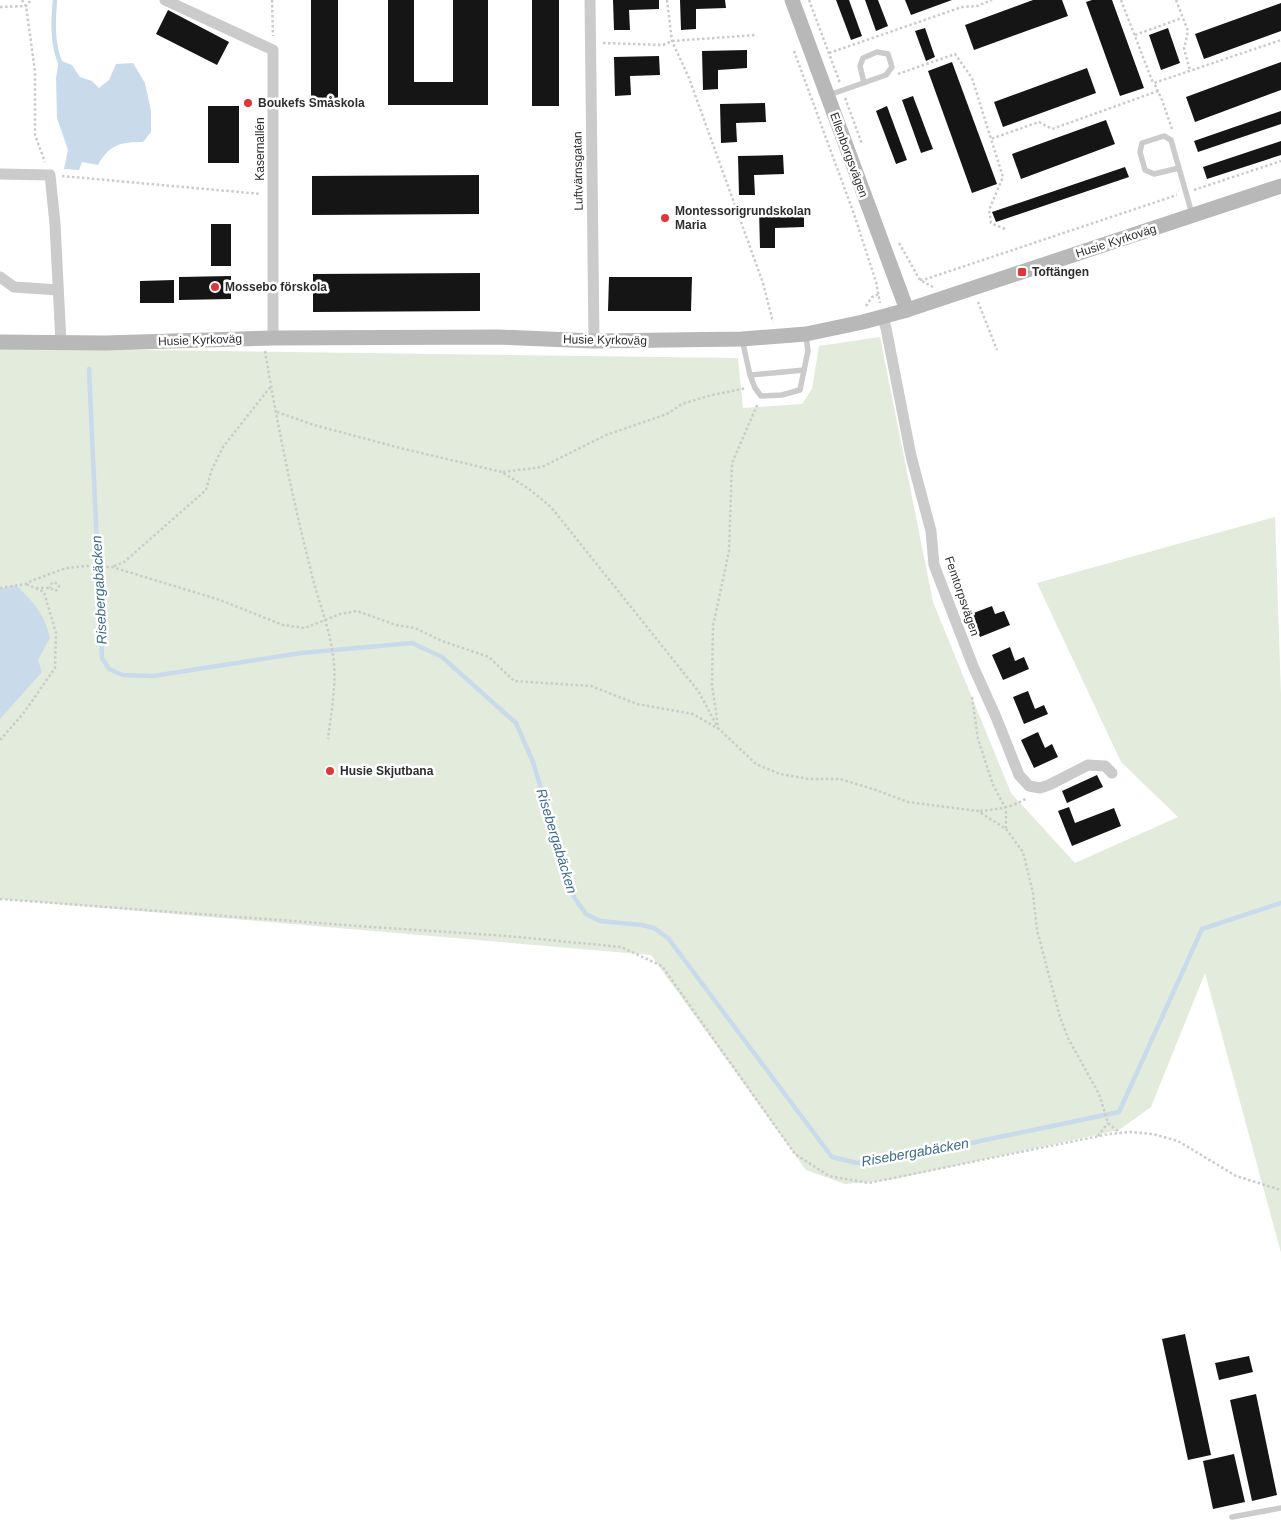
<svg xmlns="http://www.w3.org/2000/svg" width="1281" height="1536" viewBox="0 0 1281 1536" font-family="Arial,sans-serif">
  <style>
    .green { fill: #e3ebdc }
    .water { fill: #c9dbea }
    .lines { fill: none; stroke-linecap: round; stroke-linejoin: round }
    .stream { stroke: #c9dbea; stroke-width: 4.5 }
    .building { fill: #151515 }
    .path { stroke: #cbcbcb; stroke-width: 2.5; stroke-dasharray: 2.5 2.5; stroke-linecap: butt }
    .lane { stroke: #cbcbcb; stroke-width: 5.5 }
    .street { stroke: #cbcbcb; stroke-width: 11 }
    .secondary { stroke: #b8b8b8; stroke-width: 15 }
    .poi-dot { fill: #df363a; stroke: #fff; stroke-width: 2 }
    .labels { text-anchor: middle; stroke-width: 5; stroke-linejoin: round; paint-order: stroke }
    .poi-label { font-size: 12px; font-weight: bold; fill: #2e2e2e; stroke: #fff; text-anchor: start }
    .street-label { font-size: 12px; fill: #2e2e2e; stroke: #fff }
    .water-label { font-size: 14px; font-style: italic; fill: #3f6b8d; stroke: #fff }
  </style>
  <rect width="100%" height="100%" fill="#fff"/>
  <polygon class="green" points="880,337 933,602 1011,793 1075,863 1178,817 1121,762 1037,583 1275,517 1281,695 1281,1253 1205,973 1151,1107 1119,1130 890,1180 845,1184 806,1170 651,955 0,899 0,348 738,358 743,408 802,404 812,389 819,346"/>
  <g class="water">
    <path d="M59,60L72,65L80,77L92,81L99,88L109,80L116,64L133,63L145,83L151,111V132L143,142C121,142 110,144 98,165L82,162L79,170L64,169L68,150L57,118L56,78Z"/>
    <path d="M16,585C34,603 44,613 50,638L38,660L42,672L0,719V589Z"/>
  </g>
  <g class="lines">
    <g class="stream">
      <path d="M55,0C53,22 52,44 61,65"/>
      <polyline points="89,369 102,658 109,669 123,675 153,676 301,653 412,643 442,657 516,723 533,762 574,897 586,914 600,921 642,925 654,928 668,938 832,1157 857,1163 909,1156 1119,1112 1202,929 1281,903"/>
    </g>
  </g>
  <g class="building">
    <rect x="311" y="0" width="27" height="106"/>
    <polygon points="388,0 414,0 414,82 453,82 453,0 488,0 488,105 388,105"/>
    <rect x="532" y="0" width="27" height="106"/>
    <polygon points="613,0 659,0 659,9 629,10 630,30 614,30"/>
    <polygon points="680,0 725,0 726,8 696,9 696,29 681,30"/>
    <polygon points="836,0 849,0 862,36 851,40"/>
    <polygon points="865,0 878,0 888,26 876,31"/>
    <polygon points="905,0 952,0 911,15"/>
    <polygon points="1033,0 1062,0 1068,16 974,50 965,25"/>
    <polygon points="1092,0 1112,0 1144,88 1120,96 1086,2"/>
    <polygon points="1281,3 1281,31 1204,59 1195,34"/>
    <polygon points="168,10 229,42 217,65 156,34"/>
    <polygon points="925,28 935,57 926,61 915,31"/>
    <polygon points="1168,28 1180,63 1161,70 1149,35"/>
    <polygon points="747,50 747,68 718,70 718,89 703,90 702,51"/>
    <polygon points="659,56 660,75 630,76 631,95 615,96 614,57"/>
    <polygon points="952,62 997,184 972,193 928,71"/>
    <polygon points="1281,62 1281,90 1195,122 1186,97"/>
    <polygon points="1087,68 1096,93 1003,127 994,102"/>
    <polygon points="913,96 933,149 921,153 902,100"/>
    <polygon points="765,103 766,122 736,123 737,142 721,143 720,104"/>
    <rect x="208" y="106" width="31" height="57"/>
    <polygon points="887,106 907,160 896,164 876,111"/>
    <polygon points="1281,111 1281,124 1198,152 1194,141"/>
    <polygon points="1106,120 1115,144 1021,179 1012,154"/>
    <polygon points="1281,141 1281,155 1207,179 1203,167"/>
    <polygon points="783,155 784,174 754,175 755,195 739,195 738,156"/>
    <polygon points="1125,167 1129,177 996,222 992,212"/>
    <polygon points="479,175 479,214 312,215 312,176"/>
    <polygon points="804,208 804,227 775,228 775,248 760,248 759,209"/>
    <rect x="211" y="224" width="20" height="42"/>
    <polygon points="480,273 480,311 313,312 313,274"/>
    <polygon points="231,276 231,299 179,300 179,277"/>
    <polygon points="609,277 692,277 691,311 608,311"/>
    <polygon points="174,280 174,303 140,303 140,281"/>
    <polygon points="992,606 995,614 1004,611 1010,625 980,637 971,614"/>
    <polygon points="1010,647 1015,661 1024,657 1029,669 1003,680 992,655"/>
    <polygon points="1028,691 1035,709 1044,705 1048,714 1024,724 1013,697"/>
    <polygon points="1038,732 1045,748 1052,744 1058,757 1034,768 1021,740"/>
    <polygon points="1097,775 1103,787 1067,803 1062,791"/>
    <polygon points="1069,807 1075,823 1114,808 1121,826 1072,846 1058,811"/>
    <polygon points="1185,1334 1211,1455 1188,1460 1162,1339"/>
    <polygon points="1249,1356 1253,1372 1219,1380 1215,1363"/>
    <polygon points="1256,1394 1277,1495 1252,1501 1230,1400"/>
    <polygon points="1234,1454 1245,1502 1213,1509 1203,1461"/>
  </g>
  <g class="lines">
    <g class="path">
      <polyline points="22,0 26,6 35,71 35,135 45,162"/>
      <polyline points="272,0 273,36"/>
      <polyline points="667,0 672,41 689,78 763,283 773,322"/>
      <polyline points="809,0 840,83"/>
      <polyline points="1121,0 1153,83"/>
      <polyline points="1176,0 1188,31 1184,49 1190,70"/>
      <polyline points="0,7 26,6 31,0"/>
      <polyline points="1135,35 1182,18"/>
      <polyline points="603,43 663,45 672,41 756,35"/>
      <polyline points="794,51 854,214 876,282 880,303"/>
      <polyline points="829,53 962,7 977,6 992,0"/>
      <polyline points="898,74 955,54 972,78 991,139"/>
      <polyline points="845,98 862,144"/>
      <polyline points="1172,129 1162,100 1154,83 1281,40"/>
      <polyline points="62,176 261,194"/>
      <polyline points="1194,190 1281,161"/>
      <polyline points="1005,229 991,223 989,210 1003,177 991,139 1039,122 1052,129 1158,91"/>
      <polyline points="899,243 920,280 933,287"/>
      <polyline points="920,280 926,279 1177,195"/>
      <polyline points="978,302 997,350"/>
      <polyline points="866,306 872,297 879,294"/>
      <path d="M265,351C277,423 292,496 310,567C317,599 331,630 334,663C336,688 331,714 328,739"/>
      <polyline points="277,412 314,425 400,448 502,472 529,489 551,507 699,692 718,728"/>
      <polyline points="503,472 542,467 606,435 667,414 682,404 708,396 746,388"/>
      <polyline points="114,566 124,562 206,490 212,469 223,447 271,386"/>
      <polyline points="0,588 26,584 31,581 66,568 87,566 112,567 220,600 283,625 305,628 340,614 357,611 396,625 415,628 442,641 489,657 514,681 591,686 637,704 693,714 719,729 756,764 780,774 809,779 840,779 876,790 908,802 978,811 1006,829 1023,852 1033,893 1037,930 1060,1017 1068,1038 1099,1094 1108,1123 1120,1133"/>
      <polyline points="36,588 50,588 55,591 57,590 59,586 58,584 53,582 50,585 50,588"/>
      <polyline points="972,697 978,739 993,785 1006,809 1006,829"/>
      <polyline points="718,725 712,685 713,626 729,551 732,463 758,403"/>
      <polyline points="0,740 23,714 55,668 56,633 44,592 26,584"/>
      <path d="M980,811C998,809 1011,808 1027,798"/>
      <polyline points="0,899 372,927 507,936 621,947 662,966 795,1154 829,1176 869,1183 1109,1134 1130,1132 1153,1134 1178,1141 1236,1176 1281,1190"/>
      <polyline points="1098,1136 1108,1123"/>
    </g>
    <g class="lane">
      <polyline points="829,95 886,75 892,67 888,54 877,52 863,58 860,66 864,83"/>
      <polyline points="1179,168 1154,174 1145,170 1140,152 1142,143 1164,136 1171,140 1192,214"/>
      <polyline points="742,339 750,375 804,370 808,351 806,336"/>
      <polyline points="750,375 755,388 761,396 782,395 800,390 804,370"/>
      <polyline points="1232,1517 1281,1508"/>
    </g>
    <g class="street">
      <polyline points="165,0 273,50 273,338"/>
      <polyline points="590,0 594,341"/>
      <polyline points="0,174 50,175 55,224 61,343"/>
      <polyline points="0,277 14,287 58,290"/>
      <polyline points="882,316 886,328 911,456 931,531 934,565 973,666 996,717 1019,775 1029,786 1040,788 1049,785 1088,765 1105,766 1112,773"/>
    </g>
    <g class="secondary">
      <polyline points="792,0 907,310"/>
      <polyline points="0,342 105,343 273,338 499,337 594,341 742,339 806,334 863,322 907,310 1281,186"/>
    </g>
  </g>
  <g class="poi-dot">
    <circle cx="248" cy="103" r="5"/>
    <circle cx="665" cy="218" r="5"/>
    <rect x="1017" y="267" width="10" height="10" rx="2.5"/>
    <circle cx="215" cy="287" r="5"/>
    <circle cx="330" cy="771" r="5"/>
  </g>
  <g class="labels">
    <g class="poi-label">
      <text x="258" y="107">Boukefs Småskola</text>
      <text x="675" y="215">Montessorigrundskolan<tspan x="675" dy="14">Maria</tspan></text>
      <text x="1032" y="276">Toftängen</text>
      <text x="225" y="291">Mossebo förskola</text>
      <text x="340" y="775">Husie Skjutbana</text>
    </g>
    <g class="street-label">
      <text transform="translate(260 149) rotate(-90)" y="4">Kasernallén</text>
      <text transform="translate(849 155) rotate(70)" y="4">Ellenborgsvägen</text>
      <text transform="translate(578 171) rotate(-91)" y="4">Luftvärnsgatan</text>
      <text transform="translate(1116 241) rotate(-18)" y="4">Husie Kyrkoväg</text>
      <text transform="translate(200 340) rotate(-2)" y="4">Husie Kyrkoväg</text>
      <text transform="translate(605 340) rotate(1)" y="4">Husie Kyrkoväg</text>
      <text transform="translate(962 596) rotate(71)" y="4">Femtorpsvägen</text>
    </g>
    <g class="water-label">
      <text transform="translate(99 590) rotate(-93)" y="5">Risebergabäcken</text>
      <text transform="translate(557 841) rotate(73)" y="5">Risebergabäcken</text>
      <text transform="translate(915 1152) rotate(-10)" y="5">Risebergabäcken</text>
    </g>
  </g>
</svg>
